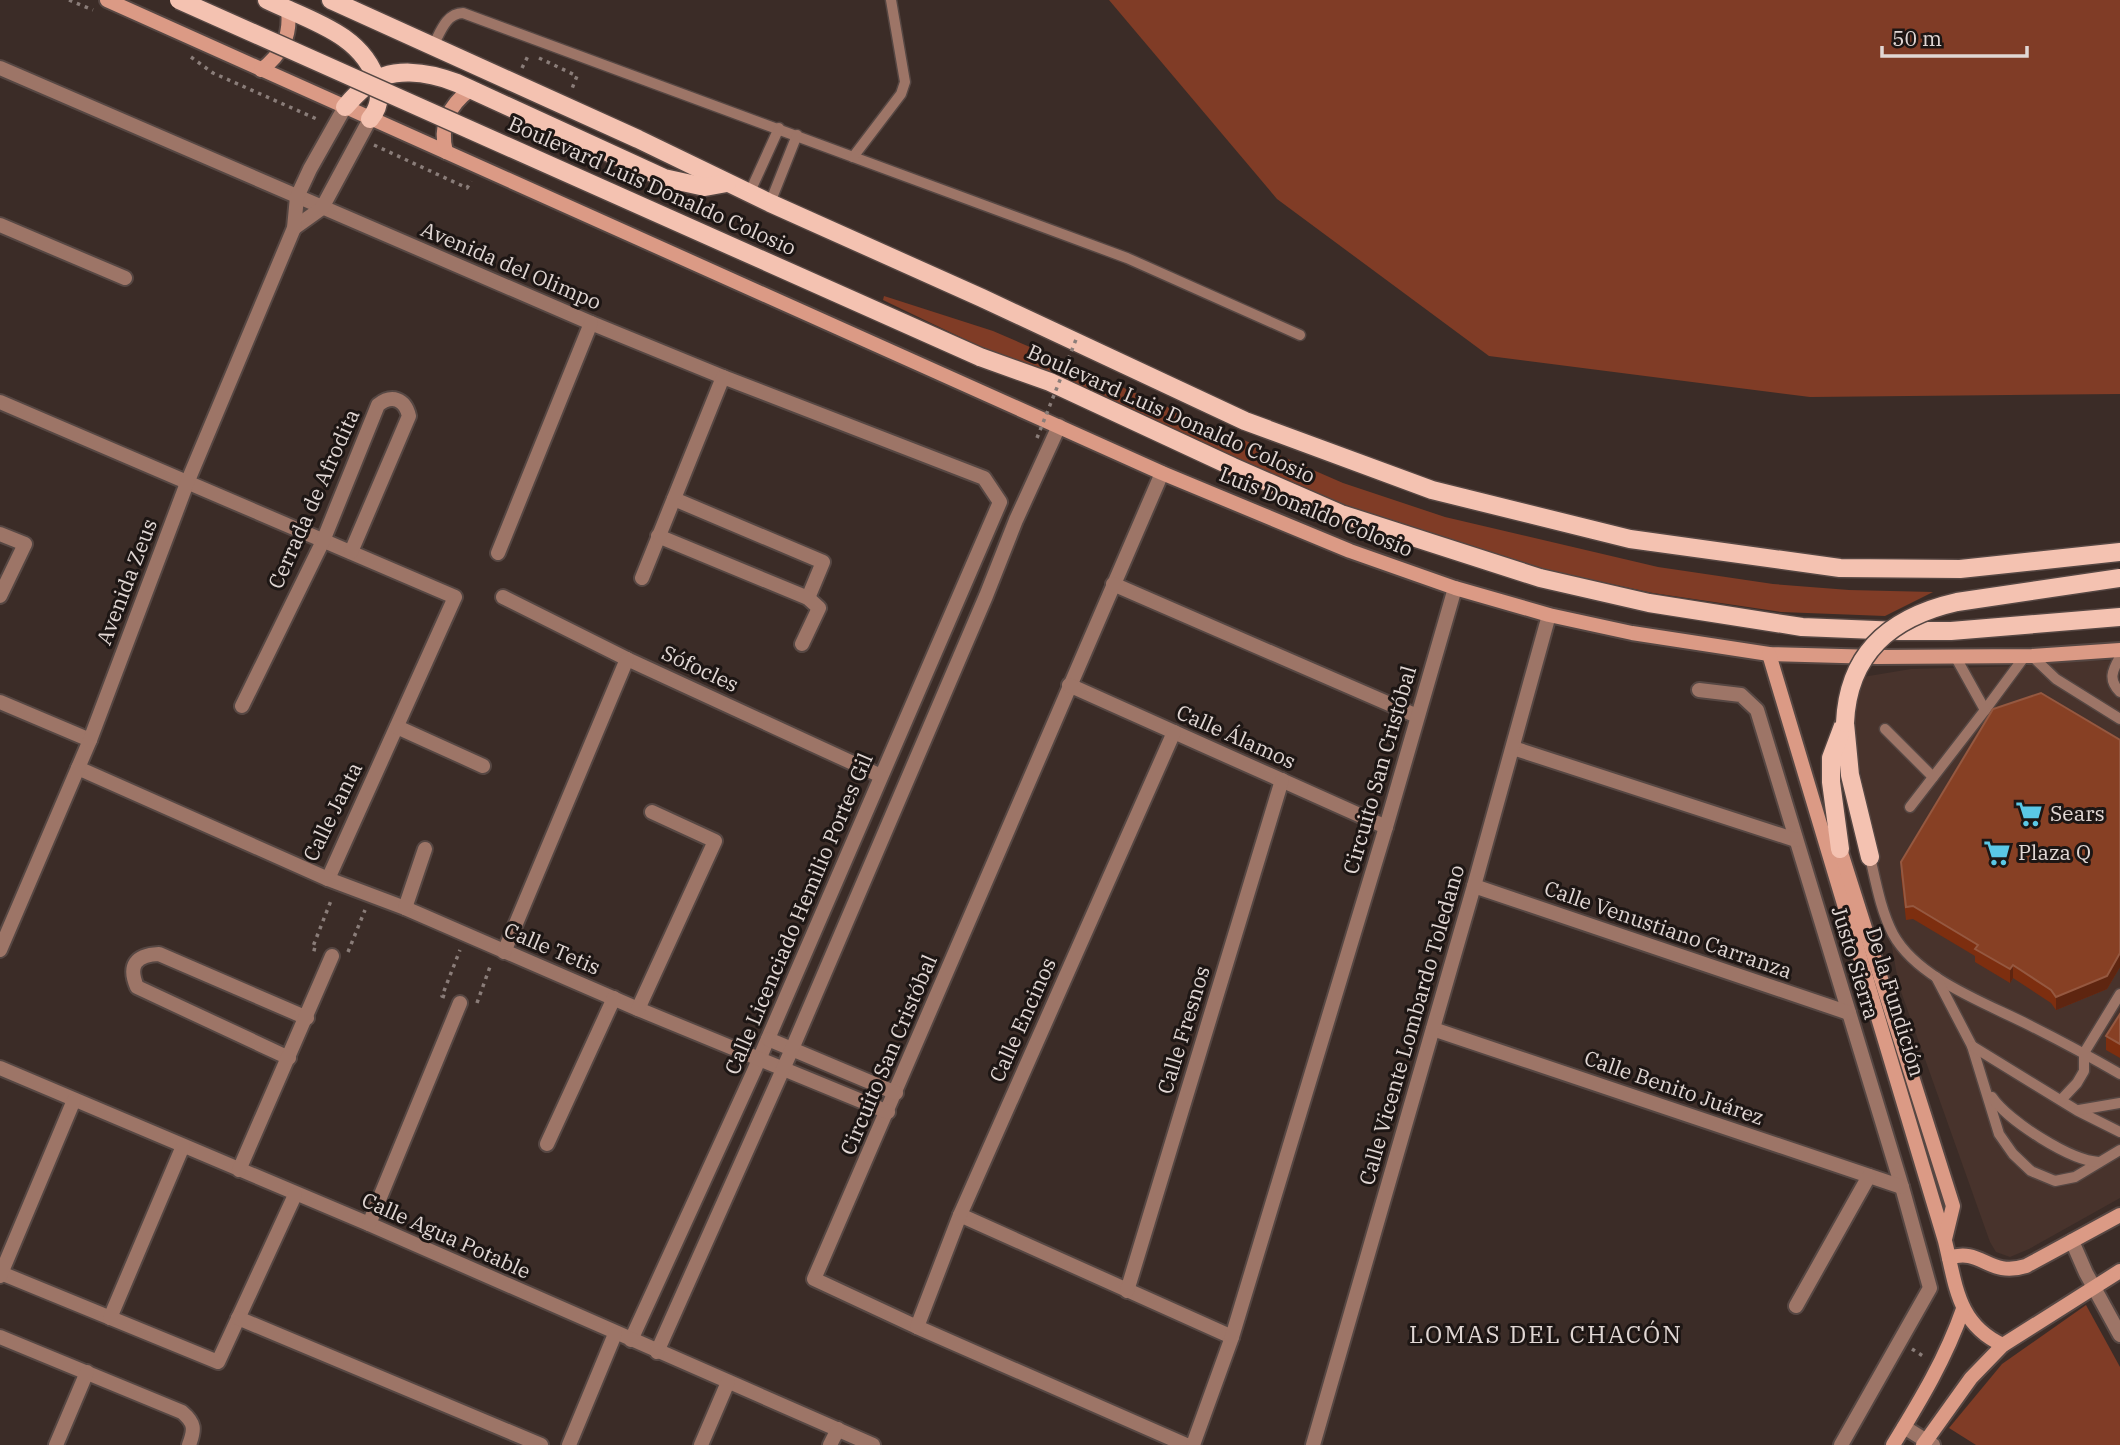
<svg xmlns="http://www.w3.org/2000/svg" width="2120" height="1445" viewBox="0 0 2120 1445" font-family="'IBM Plex Serif',serif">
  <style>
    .built { fill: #48332c }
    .green { fill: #803c26 }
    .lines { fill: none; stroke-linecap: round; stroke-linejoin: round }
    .lane-casing { stroke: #564743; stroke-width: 13 }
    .street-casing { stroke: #564743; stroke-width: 18 }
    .secondary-casing { stroke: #564743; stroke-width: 18 }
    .primary-casing { stroke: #564743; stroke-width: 21 }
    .path { stroke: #8a7d79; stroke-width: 3.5; stroke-dasharray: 3.5 5; stroke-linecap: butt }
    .lane { stroke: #9d7567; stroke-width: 10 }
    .street { stroke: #9d7567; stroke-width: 14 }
    .secondary { stroke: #db9a85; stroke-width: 14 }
    .primary { stroke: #f4c2b1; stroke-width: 18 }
    .primary-bridge-casing { stroke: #564743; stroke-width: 21; stroke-linecap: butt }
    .path-bridge { stroke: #8a7d79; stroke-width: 3.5; stroke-dasharray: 3.5 5; stroke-linecap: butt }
    .primary-bridge { stroke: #f4c2b1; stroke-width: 18 }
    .wall { fill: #7d2e0f }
    .shaded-wall { fill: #5e2510 }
    .building { fill: #874024; stroke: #955840; stroke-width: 2 }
    .labels { text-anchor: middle; stroke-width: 6; stroke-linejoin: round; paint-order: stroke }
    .street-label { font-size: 21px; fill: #e1d7d4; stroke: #1d1614 }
    .poi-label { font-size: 21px; fill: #e1d7d4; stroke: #1d1614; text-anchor: start }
    .quarter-label { font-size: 24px; letter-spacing: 2px; fill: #e1d7d4; stroke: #1d1614 }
  </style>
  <rect width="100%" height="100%" fill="#3b2c27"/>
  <polygon class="built" points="2120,660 2120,1198 2029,1249 2010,1257 1996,1252 1990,1242 1899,986 1851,719 1863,677 1911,669 2024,666 2043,662"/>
  <g class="green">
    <polygon points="1109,0 2120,0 2120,394 1810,397 1489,356 1277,199"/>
    <polygon points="884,296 993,331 1343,483 1445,517 1658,567 1773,584 1849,590 1933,592 1885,616 1781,612 1653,593 1532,567 1438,538 1336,502 983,348 883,300"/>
    <polygon points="2086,1305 2120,1367 2120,1445 1976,1445 1949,1428 2002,1364"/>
  </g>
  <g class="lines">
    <defs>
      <g id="lane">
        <path d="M433,46C440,33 446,13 463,13L1127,258L1300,335"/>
        <polyline points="853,157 901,94 905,82 891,0"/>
        <polyline points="749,194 779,128"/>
        <polyline points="770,203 797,135"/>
        <polyline points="2032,656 2056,679 2120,719"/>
        <path d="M2120,657C2112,671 2108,680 2120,692"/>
        <polyline points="1985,710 2025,656"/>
        <polyline points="1885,729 1933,777"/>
        <polyline points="1910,807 1985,710 1955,656"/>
        <path d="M1870,857C1876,883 1881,911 1893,934C1917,978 1983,1002 2025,1023C2057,1039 2089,1056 2120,1074"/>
        <polyline points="1936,977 1972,1046 1999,1134 2013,1154 2031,1171 2055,1181 2075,1177 2120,1150"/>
        <polyline points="1972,1046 2078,1111 2120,1132"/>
        <path d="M1992,1097C2008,1121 2071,1161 2099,1162"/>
        <polyline points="2061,1100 2077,1083 2084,1071 2084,1053 2120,994"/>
        <polyline points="2079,1110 2120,1103"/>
      </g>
      <g id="street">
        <polyline points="0,68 591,323 723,377 984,478 1000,502 754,1071 631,1340"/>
        <polyline points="0,225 125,278"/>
        <polyline points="294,228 322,208 370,119"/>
        <polyline points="0,402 455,597 328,879"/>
        <polyline points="1162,473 814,1279 917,1327 1186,1445"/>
        <polyline points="674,499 823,562 808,598"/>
        <polyline points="0,534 25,544 0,596"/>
        <polyline points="658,536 808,598 819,608 802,644"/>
        <polyline points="498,553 591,323"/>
        <polyline points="642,578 723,377"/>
        <polyline points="1113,584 1417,716"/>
        <polyline points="503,597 627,659 881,776"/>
        <polyline points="1069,685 1386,827"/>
        <polyline points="1699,690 1741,695 1757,710 1902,1187 1930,1288 1841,1445"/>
        <polyline points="0,702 90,740"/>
        <path d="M242,706L323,541L378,405C392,394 405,399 409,416L351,552"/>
        <polyline points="397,727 483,766"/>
        <polyline points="1513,748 1796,840"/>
        <polyline points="78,768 328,879 405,908 638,1009 888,1112"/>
        <polyline points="1474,886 1849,1013"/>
        <polyline points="405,908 425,849"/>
        <polyline points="0,950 90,740 187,483 294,228 297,197 310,169 345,107"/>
        <polyline points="504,952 627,659"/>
        <polyline points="638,1009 715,841 652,812"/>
        <polyline points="1433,1029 1902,1187"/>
        <polyline points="768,1039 896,1093"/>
        <path d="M289,1058L137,987C128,966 135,955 159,954L307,1018"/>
        <polyline points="0,1068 369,1224 873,1445"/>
        <polyline points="547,1144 614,998"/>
        <polyline points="239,1170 332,956"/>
        <polyline points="960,1215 1232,1337"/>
        <polyline points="369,1224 460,1003"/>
        <polyline points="2072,1241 2086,1273 2120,1335"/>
        <polyline points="1,1273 218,1362 295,1195"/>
        <polyline points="0,1276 74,1100"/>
        <polyline points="1127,1291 1282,780"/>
        <polyline points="1796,1306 1869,1176"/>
        <polyline points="110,1318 183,1146"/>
        <polyline points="238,1318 541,1445"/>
        <polyline points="917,1327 960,1215 1174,732"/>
        <path d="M0,1337L182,1412C195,1423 195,1429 189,1445"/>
        <polyline points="657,1352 792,1049 986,596 1016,520 1059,426"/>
        <polyline points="1904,1427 1933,1445"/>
        <polyline points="56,1445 87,1372"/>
        <polyline points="569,1445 615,1334"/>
        <polyline points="701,1445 728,1382"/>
        <polyline points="830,1445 838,1429"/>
        <polyline points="1193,1445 1232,1337 1386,827 1455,588"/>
        <polyline points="1313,1445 1474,886 1549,615"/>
      </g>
      <g id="secondary">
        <polyline points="107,0 1162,473 1350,551 1455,588 1549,615 1632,633 1769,654 1877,657 2032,656 2120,650"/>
        <path d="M261,70C282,54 291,36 288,10"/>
        <path d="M446,152C439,126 449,105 471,89"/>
        <path d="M1769,654L1945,1241C1956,1285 1957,1324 2003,1345"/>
        <polyline points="1840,849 1953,1206 1945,1239"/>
        <path d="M1949,1258C1982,1247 1988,1278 2026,1266L2120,1215"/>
        <path d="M1893,1445C1920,1401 1946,1358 1963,1309"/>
        <polyline points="1923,1445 1971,1378 2003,1345 2120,1271"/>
      </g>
      <g id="primary">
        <path d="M267,0C308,20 364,34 377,83C381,97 379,108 370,119"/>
        <polyline points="331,0 638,139 770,203 982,298 1245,421 1432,490 1630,539 1840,568 1960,569 2120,552"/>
        <path d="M345,107C351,100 357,93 365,87C390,65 429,72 457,83L664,178L705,187L727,183"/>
        <polyline points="980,357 1050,382 1233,467 1341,514 1540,578 1649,603 1802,627 1900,631 1951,631 2120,617"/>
        <polyline points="1845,723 1850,775 1870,857"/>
        <polyline points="1840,849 1831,782 1831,758 1843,726"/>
      </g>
    </defs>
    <use href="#lane" class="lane-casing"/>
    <use href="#street" class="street-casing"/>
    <use href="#secondary" class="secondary-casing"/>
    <use href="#primary" class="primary-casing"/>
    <g class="path">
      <polyline points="69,0 93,10"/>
      <polyline points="191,57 213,73 319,120"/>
      <polyline points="539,58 577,76 571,91"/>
      <polyline points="522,68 529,54"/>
      <polyline points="374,145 467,188 471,181"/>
      <polyline points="316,950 312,949 332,898"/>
      <polyline points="348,952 365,910"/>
      <polyline points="445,997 442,996 460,950"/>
      <polyline points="477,1003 491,964"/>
      <polyline points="1912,1349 1926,1358"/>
    </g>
    <use href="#lane" class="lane"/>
    <use href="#street" class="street"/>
    <use href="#secondary" class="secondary"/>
    <use href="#primary" class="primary"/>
    <defs>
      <g id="primary-bridge">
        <polyline points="179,0 980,357"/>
        <path d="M1845,723C1848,653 1891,617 1957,602L2120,578"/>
      </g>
    </defs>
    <use href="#primary-bridge" class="primary-bridge-casing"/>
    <polyline class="path-bridge" points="1037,438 1077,337"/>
    <use href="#primary-bridge" class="primary-bridge"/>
  </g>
  <g class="wall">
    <polygon points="2120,740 2120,967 2107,989 2056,1010 2051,1003 2013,978 2010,983 1975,962 1975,956 1913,919 1906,920 1901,875 1901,862"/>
    <polygon points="2120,1014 2120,1058 2106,1050 2106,1036"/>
  </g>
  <g class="shaded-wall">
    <polygon points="2120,953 2120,967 2107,989 2056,1010 2056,997"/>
    <polygon points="2013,965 2013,978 2010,983 2010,969"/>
  </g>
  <g class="building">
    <polygon points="2041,693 2120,740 2120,953 2107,976 2056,997 2051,990 2013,965 2010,969 1975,949 1978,945 1913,906 1906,907 1901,862 1993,709"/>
    <polygon points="2120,1014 2120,1044 2106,1036"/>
  </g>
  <defs>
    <symbol id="supermarket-bare" viewBox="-9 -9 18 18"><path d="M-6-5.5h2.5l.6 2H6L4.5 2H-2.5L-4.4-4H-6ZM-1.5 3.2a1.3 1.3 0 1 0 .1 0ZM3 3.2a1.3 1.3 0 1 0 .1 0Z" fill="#5ac8e6" stroke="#1d1614" stroke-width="2.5" paint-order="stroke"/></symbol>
  </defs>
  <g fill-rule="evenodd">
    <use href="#supermarket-bare" x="2010" y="795" width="38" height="38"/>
    <use href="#supermarket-bare" x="1978" y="834" width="38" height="38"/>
  </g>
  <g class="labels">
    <g class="street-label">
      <text transform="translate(652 186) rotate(24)" y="7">Boulevard Luis Donaldo Colosio</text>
      <text transform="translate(511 266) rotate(23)" y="7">Avenida del Olimpo</text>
      <text transform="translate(1171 414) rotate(24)" y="7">Boulevard Luis Donaldo Colosio</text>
      <text transform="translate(314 499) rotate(-66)" y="7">Cerrada de Afrodita</text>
      <text transform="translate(1316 512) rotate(22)" y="7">Luis Donaldo Colosio</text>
      <text transform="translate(127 582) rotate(-69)" y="7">Avenida Zeus</text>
      <text transform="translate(700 669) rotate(25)" y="7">Sófocles</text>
      <text transform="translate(1236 737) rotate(24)" y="7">Calle Álamos</text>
      <text transform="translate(1380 770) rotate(-74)" y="7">Circuito San Cristóbal</text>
      <text transform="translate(333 812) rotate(-64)" y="7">Calle Janta</text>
      <text transform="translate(799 914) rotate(-67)" y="7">Calle Licenciado Hemilio Portes Gil</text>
      <text transform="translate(1668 930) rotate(19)" y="7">Calle Venustiano Carranza</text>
      <text transform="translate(552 949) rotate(23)" y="7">Calle Tetis</text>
      <text transform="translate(1855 963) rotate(73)" y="7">Justo Sierra</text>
      <text transform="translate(1895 1002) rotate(73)" y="7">De la Fundición</text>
      <text transform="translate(1023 1020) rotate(-66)" y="7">Calle Encinos</text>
      <text transform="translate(1412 1025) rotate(-74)" y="7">Calle Vicente Lombardo Toledano</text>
      <text transform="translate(1184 1030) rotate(-73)" y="7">Calle Fresnos</text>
      <text transform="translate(889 1055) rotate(-67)" y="7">Circuito San Cristóbal</text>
      <text transform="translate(1674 1088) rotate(19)" y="7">Calle Benito Juárez</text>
      <text transform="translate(446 1236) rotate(24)" y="7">Calle Agua Potable</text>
    </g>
    <g class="poi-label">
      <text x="2050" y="821">Sears</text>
      <text x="2018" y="860">Plaza Q</text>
    </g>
    <g class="quarter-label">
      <text x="1546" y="1343">LOMAS DEL CHACÓN</text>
    </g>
  </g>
  <path d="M1882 46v10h145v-10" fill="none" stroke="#e1d7d4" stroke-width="3.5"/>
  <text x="1892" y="46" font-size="21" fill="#e1d7d4" stroke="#1d1614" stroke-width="5" paint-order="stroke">50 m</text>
</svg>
